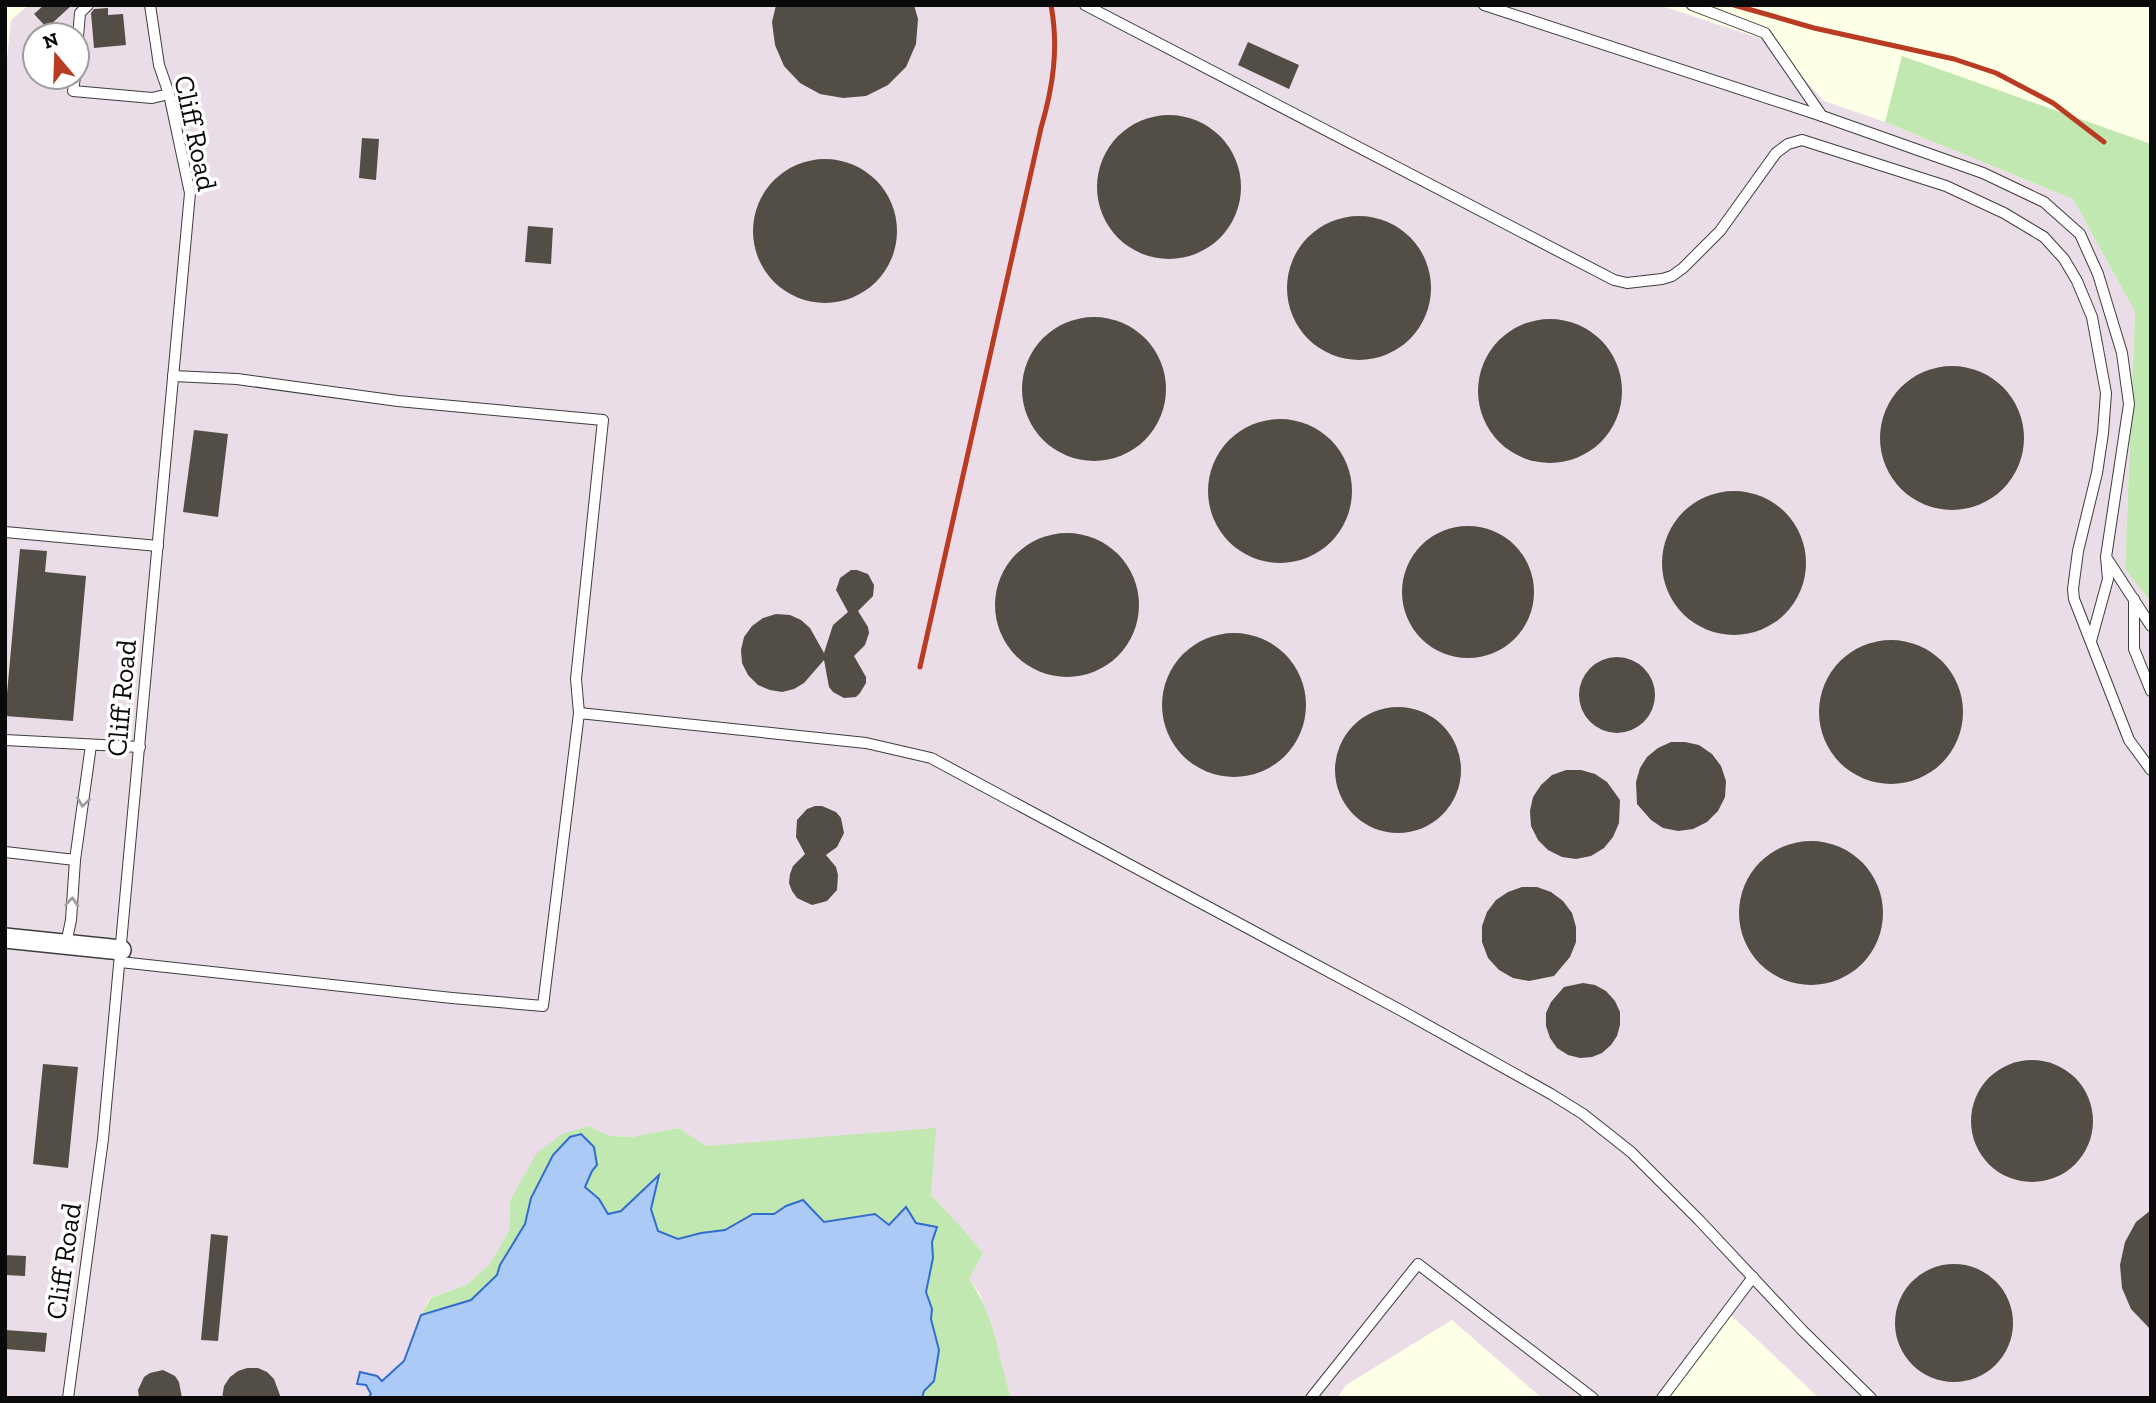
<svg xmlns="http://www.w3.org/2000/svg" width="2156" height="1403" viewBox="0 0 2156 1403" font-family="'Zilla Slab',serif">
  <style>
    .industrial { fill: #eadde8; fill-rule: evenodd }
    .green { fill: #c2e8b1 }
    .water { fill: #abcaf6; stroke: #326dce; stroke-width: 2 }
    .building { fill: #524e46 }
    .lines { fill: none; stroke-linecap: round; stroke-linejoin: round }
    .service-casing { stroke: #3d3d3d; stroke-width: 12 }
    .minor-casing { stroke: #3d3d3d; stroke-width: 22 }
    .service { stroke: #fff; stroke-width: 10 }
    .minor { stroke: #fff; stroke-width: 19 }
    .rail { stroke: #b93c22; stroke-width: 5 }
    .oneway { stroke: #9d9d9d }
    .labels { text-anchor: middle; stroke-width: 7; stroke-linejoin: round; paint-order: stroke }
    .street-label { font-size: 28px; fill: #0a0a0a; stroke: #fff }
  </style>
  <rect width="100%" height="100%" fill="#feffe7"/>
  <path class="industrial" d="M29,5H1659L1771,42L1824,101L1885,122L2073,199L2135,312L2125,569L2151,602V1398H1819L1731,1315L1668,1398H1542L1452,1320L1346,1385L1337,1398H1011L980,1294L969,1279L983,1253L962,1228L931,1195L727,1145L705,1146L679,1128L631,1137L610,1136L588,1126L510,1201L509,1231L489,1265L466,1285L430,1298L421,1315L404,1361L382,1382L366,1385L371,1394L368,1398H5V79L11,20ZM35,35H77V77H35Z"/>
  <g class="green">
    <polygon points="1902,56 2151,144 2151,602 2125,569 2135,312 2073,199 1885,122"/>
    <path d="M588,1126L610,1136L631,1137L679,1128L706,1146L936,1128L931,1195L962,1228L983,1253L969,1279C995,1316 998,1356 1011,1398H922L924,1391L934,1381L939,1350L931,1319L932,1309L926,1292L933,1258L932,1242L937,1227L916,1223L906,1207L889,1225L875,1214L824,1222L786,1206L774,1214H753L725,1230L701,1233L678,1239L658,1231L651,1209L658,1176L621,1211L608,1215L599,1199L585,1187L592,1171L531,1198L525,1224L500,1265L497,1275L471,1300L421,1315L431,1298L466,1285L489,1265L509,1231L510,1201L536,1154L562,1134Z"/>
  </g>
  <polygon class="water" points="581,1134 594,1147 597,1165 592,1171 585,1187 599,1199 608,1214 621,1211 659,1175 651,1209 658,1231 678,1239 701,1233 725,1230 753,1214 774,1214 786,1206 803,1200 824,1222 875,1214 889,1225 906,1207 916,1223 937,1227 932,1242 933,1258 926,1292 932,1309 931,1319 939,1350 934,1381 924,1391 922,1398 368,1398 371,1394 366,1385 357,1384 360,1372 377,1376 382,1381 404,1361 421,1315 471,1300 497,1275 500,1265 525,1224 531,1198 553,1155 570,1137"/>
  <g class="building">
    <polygon points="44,5 72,5 47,28 34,14"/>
    <polygon points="776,5 914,5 918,19 916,44 906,67 888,85 866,96 843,98 820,94 800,83 784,66 775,45 772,22"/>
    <polygon points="108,8 108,15 123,14 126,45 94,48 91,13 94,9"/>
    <polygon points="1248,42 1299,65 1289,89 1238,65"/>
    <circle cx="1169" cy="187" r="72"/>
    <polygon points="362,138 379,139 376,180 359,178"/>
    <circle cx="825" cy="231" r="72"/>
    <circle cx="1359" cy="288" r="72"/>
    <polygon points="528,226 553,228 551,264 525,262"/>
    <circle cx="1094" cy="389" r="72"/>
    <circle cx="1550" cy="391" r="72"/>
    <circle cx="1952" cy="438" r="72"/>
    <circle cx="1280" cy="491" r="72"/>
    <polygon points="194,430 228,434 218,517 183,512"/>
    <circle cx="1734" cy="563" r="72"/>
    <circle cx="1468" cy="592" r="66"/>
    <circle cx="1067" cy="605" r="72"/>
    <polygon points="20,549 47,551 45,572 86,576 73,721 5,716"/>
    <polygon points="851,570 857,570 868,574 874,585 873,596 858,611 868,627 869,633 865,645 854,656 866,677 866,683 860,693 856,697 844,698 833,692 829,687 824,660 804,683 794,689 782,692 770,690 758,685 748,675 742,663 741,650 744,637 752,626 763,618 776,614 790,615 801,620 810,628 824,653 833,625 848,612 836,590 840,578"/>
    <circle cx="1234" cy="705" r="72"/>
    <circle cx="1891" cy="712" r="72"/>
    <circle cx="1617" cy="695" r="38"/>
    <circle cx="1398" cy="770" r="63"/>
    <polygon points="1671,742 1685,742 1699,745 1712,754 1721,766 1726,781 1725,797 1718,811 1707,822 1693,829 1678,831 1663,828 1651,820 1637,804 1636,782 1640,768 1647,757 1658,748"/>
    <polygon points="1566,770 1581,770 1595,774 1607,782 1620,800 1619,823 1613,837 1604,848 1591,856 1576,859 1562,857 1548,850 1538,840 1531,826 1530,811 1533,797 1541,785 1552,775"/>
    <polygon points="815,806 822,806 836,812 841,818 844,833 837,847 826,855 836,867 838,875 837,890 827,901 812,905 797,898 792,891 789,883 790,874 793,866 805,854 796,837 797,820 807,809"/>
    <circle cx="1811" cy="913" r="72"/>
    <polygon points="1522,887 1537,887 1551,892 1563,901 1572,913 1576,927 1576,942 1570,957 1554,976 1529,981 1513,978 1499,970 1488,958 1482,942 1482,926 1487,912 1496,900 1508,892"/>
    <polygon points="1583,983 1595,985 1606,991 1615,1001 1620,1012 1620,1025 1617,1036 1611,1045 1602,1053 1592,1057 1580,1058 1568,1055 1557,1048 1550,1038 1546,1026 1546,1013 1551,1002 1564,987"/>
    <circle cx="2032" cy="1121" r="61"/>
    <polygon points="43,1064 78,1067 68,1168 33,1164"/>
    <polygon points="2151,1210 2151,1330 2131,1309 2122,1288 2120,1265 2125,1242 2136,1222"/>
    <polygon points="211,1234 228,1236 218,1341 201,1340"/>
    <polygon points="5,1255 26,1256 25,1276 5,1275"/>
    <circle cx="1954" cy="1323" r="59"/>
    <polygon points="5,1330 47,1333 45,1352 5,1349"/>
    <polygon points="247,1368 258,1368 267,1372 274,1379 281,1398 222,1398 224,1386 230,1377 238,1371"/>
    <polygon points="163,1370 175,1376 179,1382 182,1398 139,1398 138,1390 144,1377 150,1373"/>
  </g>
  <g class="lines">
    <defs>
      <g id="service">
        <polyline points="1085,5 1614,280 1627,283 1662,279 1672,276 1683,268 1720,231 1776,153 1788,144 1802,140 1946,186 2004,213 2044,237 2064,259 2077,281 2092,317 2106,393 2103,433 2097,473 2078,551 2073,589 2074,599 2129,740 2151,770"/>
        <polyline points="1484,5 1822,116"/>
        <polyline points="1692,5 1765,33 1822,116 1983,173 2044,202 2080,234 2098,274 2122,353 2129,404 2106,557 2108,579 2091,641"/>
        <polyline points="77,49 80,13 88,5"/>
        <polyline points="75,77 73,91 152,98 169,94"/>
        <polyline points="173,376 237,379 398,401 603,420 576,679 579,713"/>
        <polyline points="5,532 158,546"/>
        <polyline points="2108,560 2151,626"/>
        <polyline points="2134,599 2134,649 2151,691"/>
        <polyline points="5,740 140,747"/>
        <polyline points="5,852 75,860"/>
        <polyline points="66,944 71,920 75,860 91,745"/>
        <polyline points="120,962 452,998 543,1006 579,713 866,743 931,758 1402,1011 1551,1094 1583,1114 1631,1152 1699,1220 1802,1330 1871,1398"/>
        <polyline points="68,1398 103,1139 190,193 169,94 159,65 150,5"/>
        <polyline points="1311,1398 1418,1264 1593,1398"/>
        <polyline points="1662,1398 1753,1277"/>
      </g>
      <polyline id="minor" points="5,938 121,950"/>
    </defs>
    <use href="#service" class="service-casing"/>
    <use href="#minor" class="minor-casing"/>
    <use href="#service" class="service"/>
    <use href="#minor" class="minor"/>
    <g class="rail">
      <polyline points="1734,5 1814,28 1954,59 1996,73 2053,103 2104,142"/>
      <path d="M920,667L1041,128C1053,87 1059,48 1051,5"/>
    </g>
  </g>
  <defs><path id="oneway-chevron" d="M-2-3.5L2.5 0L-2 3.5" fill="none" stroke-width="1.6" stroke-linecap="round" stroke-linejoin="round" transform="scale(1.75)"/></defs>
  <g class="oneway">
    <use href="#oneway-chevron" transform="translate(83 802) rotate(98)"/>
    <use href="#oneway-chevron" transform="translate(72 902) rotate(-86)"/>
  </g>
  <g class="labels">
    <g class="street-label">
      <text transform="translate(196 133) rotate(78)" y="10">Cliff Road</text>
      <text transform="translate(121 698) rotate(-85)" y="10">Cliff Road</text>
      <text transform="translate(63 1261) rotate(-82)" y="10">Cliff Road</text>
    </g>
  </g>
  <rect width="2156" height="1403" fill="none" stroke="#0a0a0a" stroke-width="14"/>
  <g transform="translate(56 56) rotate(341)"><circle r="33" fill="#ffffff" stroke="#9d9d9d" stroke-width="2"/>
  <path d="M0-5L12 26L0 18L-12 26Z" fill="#b93c22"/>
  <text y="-10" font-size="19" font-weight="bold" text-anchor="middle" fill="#0a0a0a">N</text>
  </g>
</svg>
